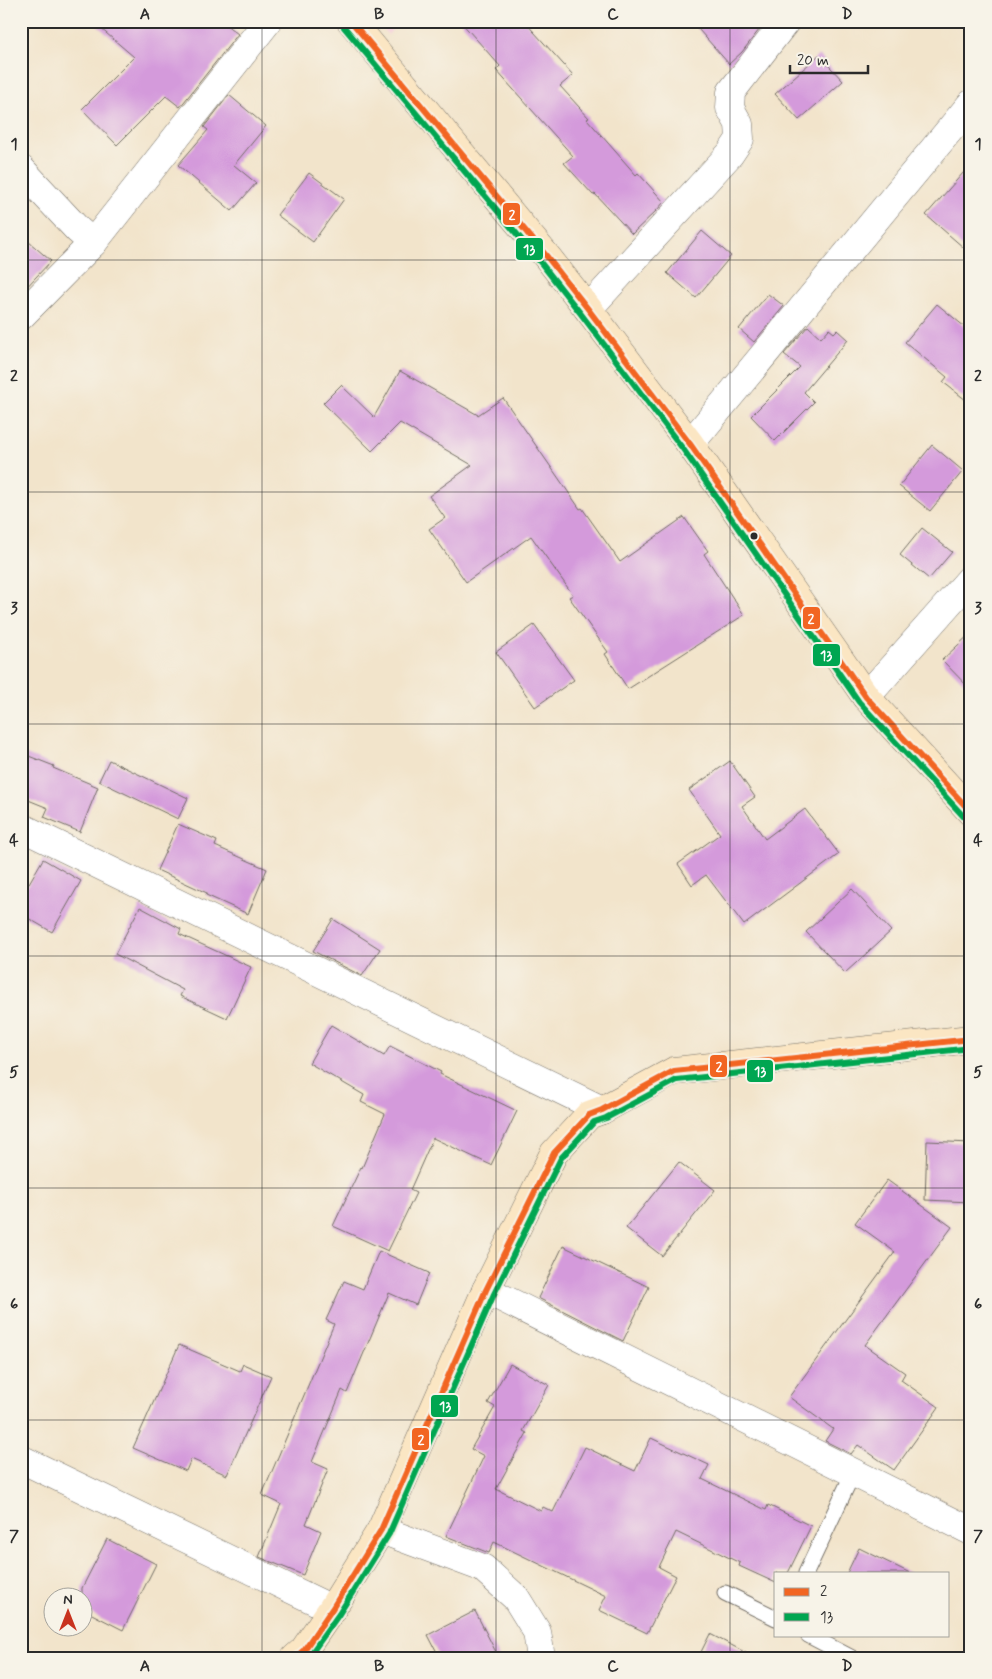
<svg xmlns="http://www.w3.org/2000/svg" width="992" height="1679" viewBox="0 0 992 1679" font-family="Mynerve,sans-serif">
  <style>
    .built { fill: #f5cfda }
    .building { fill: #d49adb }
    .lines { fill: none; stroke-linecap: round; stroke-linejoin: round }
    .lane-casing { stroke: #716c63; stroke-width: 17 }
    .street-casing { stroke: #716c63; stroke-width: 29 }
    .secondary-casing { stroke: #716c63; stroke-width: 29 }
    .lane { stroke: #fff; stroke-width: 15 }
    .street { stroke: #fff; stroke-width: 28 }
    .secondary { stroke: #fbe6c3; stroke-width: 28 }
    .bus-1-casing { stroke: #f7f3e8; stroke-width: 10 }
    .bus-2-casing { stroke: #f7f3e8; stroke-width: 10 }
    .bus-1 { stroke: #f26522; stroke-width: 6 }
    .bus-2 { stroke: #00a651; stroke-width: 6 }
    .grid { fill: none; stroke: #2b2b2b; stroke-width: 1; stroke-opacity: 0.55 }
    .bus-dot { fill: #2b2b2b; stroke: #f7f3e8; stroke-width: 2 }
    .line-badge { stroke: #f7f3e8; stroke-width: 2 }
    .badge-label { font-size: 14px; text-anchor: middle; font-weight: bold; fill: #fff }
    .neatline { fill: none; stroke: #2b2b2b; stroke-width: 2 }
    .grid-label { font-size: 16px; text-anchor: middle; font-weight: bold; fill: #2b2b2b }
  </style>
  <rect width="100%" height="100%" fill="#f7f3e8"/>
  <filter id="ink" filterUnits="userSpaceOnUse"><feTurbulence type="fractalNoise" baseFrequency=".02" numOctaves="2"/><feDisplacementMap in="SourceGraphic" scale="10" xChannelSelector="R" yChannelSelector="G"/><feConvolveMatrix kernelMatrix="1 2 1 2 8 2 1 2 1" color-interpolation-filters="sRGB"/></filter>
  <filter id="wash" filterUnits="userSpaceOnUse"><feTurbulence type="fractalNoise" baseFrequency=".0096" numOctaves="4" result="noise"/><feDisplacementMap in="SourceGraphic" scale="20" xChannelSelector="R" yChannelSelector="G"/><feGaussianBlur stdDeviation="1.12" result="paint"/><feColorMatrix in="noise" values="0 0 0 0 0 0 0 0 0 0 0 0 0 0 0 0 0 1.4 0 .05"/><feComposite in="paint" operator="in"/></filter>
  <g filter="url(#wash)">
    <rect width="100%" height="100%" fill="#f2e4cb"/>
    <polygon class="built" points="377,21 399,21 388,35"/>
    <g id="blocks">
      <g class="building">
        <polygon points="92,21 221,21 238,34 180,107 166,96 117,145 82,109 134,57"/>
        <polygon points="460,21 524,21 573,75 560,86 589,118 587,119 636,175 638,173 664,202 657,210 632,234 595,194 593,195 564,163 573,156 496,70 500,66"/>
        <polygon points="691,21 766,21 742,52 729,64"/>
        <polygon points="819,55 843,81 799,120 775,94"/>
        <polygon points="229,95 266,126 234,165 256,183 232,211 178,165 208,130 204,127"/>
        <polygon points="971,164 971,254 926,215"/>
        <polygon points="309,173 344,199 313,242 277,215"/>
        <polygon points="702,231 731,256 696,298 667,273"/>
        <polygon points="21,235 51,261 21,293"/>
        <polygon points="768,294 784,306 754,342 739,329"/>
        <polygon points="937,304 971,332 971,404 943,382 947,377 905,342"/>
        <polygon points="808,326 821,338 829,329 834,333 837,330 848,340 804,392 814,402 775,441 751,416 800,367 784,354"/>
        <polygon points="400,371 478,415 503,398 580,509 582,508 620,562 684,517 708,551 704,554 744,615 628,689 605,654 608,652 569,597 573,595 531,536 466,582 429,529 445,518 429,496 472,465 400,423 372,451 323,403 341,385 374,417"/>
        <polygon points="932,445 963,471 930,511 899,486"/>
        <polygon points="922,528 952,552 929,579 900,555"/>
        <polygon points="534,625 574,680 535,707 496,652"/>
        <polygon points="971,633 971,690 942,660"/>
        <polygon points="21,753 54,766 53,768 98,787 80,832 44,817 48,808 21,797"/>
        <polygon points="109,760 188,798 178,819 99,781"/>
        <polygon points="730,761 755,797 742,806 765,839 805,809 839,854 744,925 706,875 692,885 678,864 720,834 689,790"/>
        <polygon points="178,824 217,841 215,846 267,869 248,914 206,895 207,893 157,870"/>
        <polygon points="43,859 81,881 52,932 21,914 21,897"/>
        <polygon points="852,889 891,931 845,973 806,932"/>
        <polygon points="140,907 181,929 179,934 251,967 227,1018 180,996 183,990 115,954"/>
        <polygon points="333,919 380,949 362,976 313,951"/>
        <polygon points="331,1025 384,1056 390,1046 441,1072 440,1074 517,1111 491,1165 433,1138 410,1190 416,1193 388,1251 333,1226 361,1167 362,1168 385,1114 361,1102 364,1095 309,1063"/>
        <polygon points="927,1141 971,1143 971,1202 925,1200"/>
        <polygon points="679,1162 715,1190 662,1256 626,1228"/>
        <polygon points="887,1180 952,1227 865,1345 905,1373 901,1380 939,1407 894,1470 858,1445 851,1454 825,1441 833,1429 789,1397 895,1252 855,1223"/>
        <polygon points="563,1246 649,1287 623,1341 538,1298"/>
        <polygon points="379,1251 429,1273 416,1305 389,1293 347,1393 342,1390 312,1462 328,1469 306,1524 321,1531 303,1575 259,1557 281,1504 262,1495 334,1324 326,1320 344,1281 363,1289"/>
        <polygon points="179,1345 240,1371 243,1364 271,1376 227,1475 191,1459 186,1471 133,1448"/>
        <polygon points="510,1364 549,1385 523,1431 527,1433 496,1489 541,1511 543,1507 553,1512 585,1447 635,1471 651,1438 709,1465 702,1479 766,1510 768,1505 811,1526 788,1573 776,1573 776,1583 739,1566 740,1563 676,1532 659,1567 676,1576 647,1633 599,1610 606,1596 494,1542 489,1553 446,1536 484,1456 471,1449 495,1407 488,1403"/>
        <polygon points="107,1539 156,1564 123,1630 82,1609 82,1588"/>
        <polygon points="859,1548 910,1573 847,1573"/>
        <polygon points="475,1611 499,1658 440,1658 428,1635"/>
        <polygon points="710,1634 756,1658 698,1658"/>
      </g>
    </g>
  </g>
  <g filter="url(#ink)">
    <use href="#blocks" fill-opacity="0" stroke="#716c63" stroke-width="1"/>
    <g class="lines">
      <defs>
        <g id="lane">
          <polyline points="806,1573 853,1473"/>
          <polyline points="725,1593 776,1618"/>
          <polyline points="808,1635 852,1658"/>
        </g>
        <g id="street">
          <polyline points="21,169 78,230 93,243"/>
          <polyline points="588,309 730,154 740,139 739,124 730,108 731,92 786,21"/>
          <polyline points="21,316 93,243 268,21"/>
          <polyline points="690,444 971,104"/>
          <polyline points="866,697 971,578"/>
          <polyline points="21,827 602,1110"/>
          <polyline points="486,1290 971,1531"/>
          <polyline points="21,1459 332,1609"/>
          <polyline points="381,1530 483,1568 516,1598 537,1632 541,1658"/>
        </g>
        <g id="secondary">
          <polyline points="351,21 548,258 588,309 690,444 866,697 971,812"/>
          <polyline points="295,1658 304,1650 332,1609 381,1530 486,1290 554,1153 589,1115 602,1110 674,1071 971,1039"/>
        </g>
      </defs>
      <use href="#lane" class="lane-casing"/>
      <use href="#street" class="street-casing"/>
      <use href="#secondary" class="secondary-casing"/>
      <use href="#lane" class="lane"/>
      <use href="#street" class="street"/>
      <use href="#secondary" class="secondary"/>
      <defs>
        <g id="bus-1">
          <polyline points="351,21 548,258 588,309 690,444 866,697 971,812"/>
          <polyline points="295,1658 304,1650 332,1609 381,1530 486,1290 554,1153 589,1115 602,1110 674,1071 971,1039"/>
        </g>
        <g id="bus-2">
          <polyline points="344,27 541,263 581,314 683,449 859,702 965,818"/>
          <polyline points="308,1658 339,1614 389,1534 494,1294 561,1158 594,1122 606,1118 677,1080 971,1048"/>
        </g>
      </defs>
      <use href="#bus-1" class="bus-1-casing"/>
      <use href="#bus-2" class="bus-2-casing"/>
      <use href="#bus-1" class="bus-1"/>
      <use href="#bus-2" class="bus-2"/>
    </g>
  </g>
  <path class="grid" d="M262,21V1658M496,21V1658M730,21V1658M21,260H971M21,492H971M21,724H971M21,956H971M21,1188H971M21,1420H971"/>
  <circle class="bus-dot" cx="754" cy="536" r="4.5"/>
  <g class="line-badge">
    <rect x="502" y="202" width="19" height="24" rx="5" fill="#f26522"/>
    <rect x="515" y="237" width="29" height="24" rx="5" fill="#00a651"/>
    <rect x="802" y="606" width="19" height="24" rx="5" fill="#f26522"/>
    <rect x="812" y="643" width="29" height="24" rx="5" fill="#00a651"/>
    <rect x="709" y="1054" width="19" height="24" rx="5" fill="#f26522"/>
    <rect x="746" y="1059" width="28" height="24" rx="5" fill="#00a651"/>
    <rect x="430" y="1394" width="29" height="24" rx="5" fill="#00a651"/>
    <rect x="411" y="1427" width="19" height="24" rx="5" fill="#f26522"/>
  </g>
  <g class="badge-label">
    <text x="512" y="219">2</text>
    <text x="529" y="254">13</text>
    <text x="811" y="623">2</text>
    <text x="826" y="660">13</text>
    <text x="719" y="1071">2</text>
    <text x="760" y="1076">13</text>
    <text x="445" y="1411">13</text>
    <text x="421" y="1444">2</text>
  </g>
  <rect width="992" height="1679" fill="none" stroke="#f7f3e8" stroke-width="55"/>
  <rect x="774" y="1572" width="175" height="65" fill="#f7f3e8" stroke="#a5a39c"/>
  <rect x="784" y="1588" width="25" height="8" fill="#f26522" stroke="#a5a39c"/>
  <text x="820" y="1596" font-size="15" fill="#2b2b2b">2</text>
  <rect x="784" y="1613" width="25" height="8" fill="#00a651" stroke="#a5a39c"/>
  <text x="820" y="1622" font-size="15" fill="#2b2b2b">13</text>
  <g transform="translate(68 1612)"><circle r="24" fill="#f7f3e8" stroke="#a5a39c"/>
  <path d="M0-4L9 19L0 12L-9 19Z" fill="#c8321e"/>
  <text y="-8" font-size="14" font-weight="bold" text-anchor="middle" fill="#2b2b2b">N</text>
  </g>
  <path d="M790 65v8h78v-8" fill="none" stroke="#2b2b2b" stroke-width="2.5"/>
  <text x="797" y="65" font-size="15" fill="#2b2b2b" stroke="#f7f3e8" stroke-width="4" paint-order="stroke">20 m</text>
  <rect x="28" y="28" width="936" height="1624" class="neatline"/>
  <g class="grid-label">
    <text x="145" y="19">A</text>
    <text x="379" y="19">B</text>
    <text x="613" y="19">C</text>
    <text x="847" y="19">D</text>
    <text x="14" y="149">1</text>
    <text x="978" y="149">1</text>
    <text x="14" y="381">2</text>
    <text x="978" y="381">2</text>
    <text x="14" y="613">3</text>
    <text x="978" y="613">3</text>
    <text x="14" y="845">4</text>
    <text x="978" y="845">4</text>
    <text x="14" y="1077">5</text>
    <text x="978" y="1077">5</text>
    <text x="14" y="1309">6</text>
    <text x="978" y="1309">6</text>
    <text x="14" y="1541">7</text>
    <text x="978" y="1541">7</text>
    <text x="145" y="1671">A</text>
    <text x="379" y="1671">B</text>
    <text x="613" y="1671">C</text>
    <text x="847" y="1671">D</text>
  </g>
</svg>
